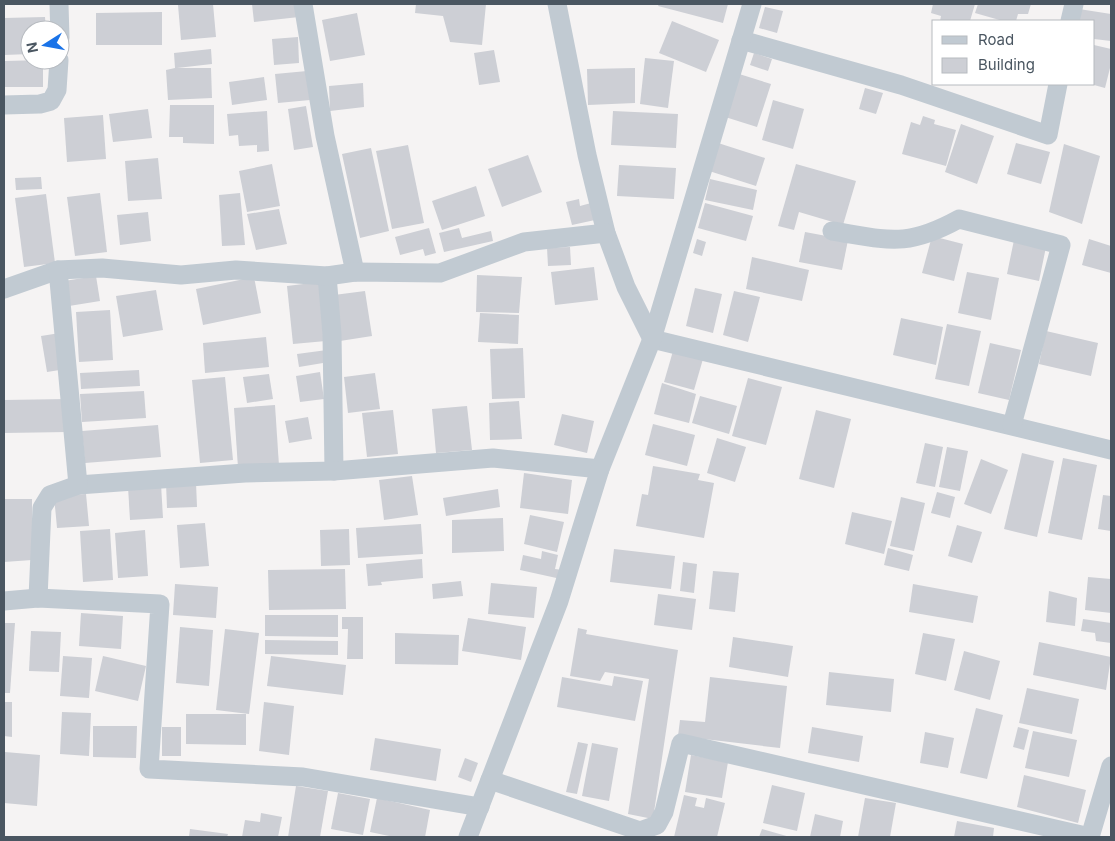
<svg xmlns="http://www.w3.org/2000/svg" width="1115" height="841" viewBox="0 0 1115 841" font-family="Inter,sans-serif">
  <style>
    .building { fill: #cdcfd5 }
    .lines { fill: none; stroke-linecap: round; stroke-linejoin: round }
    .minor { stroke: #c1cad2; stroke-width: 19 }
  </style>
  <rect width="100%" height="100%" fill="#f5f3f3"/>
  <g class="building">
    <polygon points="213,4 216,37 181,40 178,5"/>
    <polygon points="252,4 298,4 299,17 254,22"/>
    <polygon points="416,4 486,4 482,45 450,42 443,16 415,13"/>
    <polygon points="659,4 728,4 723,23 658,6"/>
    <polygon points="933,4 975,4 970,21 940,21 941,16 931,13"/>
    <polygon points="978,4 1031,4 1028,14 1018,14 1016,21 1003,21 975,13"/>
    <polygon points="765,7 783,11 777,33 759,28"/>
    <polygon points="1079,9 1111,14 1111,41 1094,39 1094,21 1078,21"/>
    <polygon points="162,12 162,45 96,45 96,13"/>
    <polygon points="357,13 365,55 330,61 322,20"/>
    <polygon points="45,17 46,30 30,30 30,54 4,55 4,18"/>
    <polygon points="672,21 719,40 706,72 659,53"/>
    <polygon points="298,37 299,63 274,65 272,39"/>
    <polygon points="1094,45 1111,49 1111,64 1105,88 1094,85"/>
    <polygon points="211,49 212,64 177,68 211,68 212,98 168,100 166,70 175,68 174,53"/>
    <polygon points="494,50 500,82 479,85 474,53"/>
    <polygon points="754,53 772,59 768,71 750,65"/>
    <polygon points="645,58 674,61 668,108 640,104"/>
    <polygon points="43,60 43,87 5,87 5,61"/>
    <polygon points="635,68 635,103 588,105 587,69"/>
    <polygon points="307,71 310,100 278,103 275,74"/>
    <polygon points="736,73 771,84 757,127 722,116"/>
    <polygon points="264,77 267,100 232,105 229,82"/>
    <polygon points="363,83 364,107 330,111 329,86"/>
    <polygon points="865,88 883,93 876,114 859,109"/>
    <polygon points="773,100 804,109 793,149 762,140"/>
    <polygon points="170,105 214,105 214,144 183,143 183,137 169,137"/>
    <polygon points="306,106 313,147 294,150 288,109"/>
    <polygon points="148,109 152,138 113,142 109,114"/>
    <polygon points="267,111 269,151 257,152 257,145 239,146 238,135 229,136 227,114"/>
    <polygon points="613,111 678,114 676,148 611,145"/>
    <polygon points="103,115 106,159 67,162 64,118"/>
    <polygon points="923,116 935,120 934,124 956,130 946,166 902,154 911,122 920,125"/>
    <polygon points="961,124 994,136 977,184 945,172"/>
    <polygon points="715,142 765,158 756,186 706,170"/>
    <polygon points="1016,143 1050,152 1041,184 1007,174"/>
    <polygon points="1064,144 1100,156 1082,224 1049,212"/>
    <polygon points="408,145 424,223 392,229 376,151"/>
    <polygon points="371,148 389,231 360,238 342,154"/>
    <polygon points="528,155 542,192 502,207 488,169"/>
    <polygon points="158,158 162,199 128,201 125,161"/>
    <polygon points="272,164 280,206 247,212 239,171"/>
    <polygon points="796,164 856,181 843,225 799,212 794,230 778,226"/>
    <polygon points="619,165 676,168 674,199 617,196"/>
    <polygon points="41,177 42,189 16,190 15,178"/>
    <polygon points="710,179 757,190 753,210 705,200"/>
    <polygon points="476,186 485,216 442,230 432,201"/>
    <polygon points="100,193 107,252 75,256 67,197"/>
    <polygon points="240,193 245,245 222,246 219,195"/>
    <polygon points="46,194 55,263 24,267 15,198"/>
    <polygon points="579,199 580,206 591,203 595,220 572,225 566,202"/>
    <polygon points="705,203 753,216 746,241 698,228"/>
    <polygon points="279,209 287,244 256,250 247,214"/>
    <polygon points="148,212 151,241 120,245 117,215"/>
    <polygon points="429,228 436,253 425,256 423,249 400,255 395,237"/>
    <polygon points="459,228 462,238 491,231 493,241 444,252 439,233"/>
    <polygon points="805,232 848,240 842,270 799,262"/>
    <polygon points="932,236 963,244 954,281 922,273"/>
    <polygon points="697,239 706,242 702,256 693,253"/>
    <polygon points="1089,239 1111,246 1111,273 1082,265"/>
    <polygon points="1014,240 1046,247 1039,281 1007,274"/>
    <polygon points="570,247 571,265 548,266 547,248"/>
    <polygon points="752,257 809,270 802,301 746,289"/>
    <polygon points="594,267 598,300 555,305 551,272"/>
    <polygon points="967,272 999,278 991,320 958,313"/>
    <polygon points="477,275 522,277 519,313 476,312"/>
    <polygon points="96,276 100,301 69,306 64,281"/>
    <polygon points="254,277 261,313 203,325 196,289"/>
    <polygon points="319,282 326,341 293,344 287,286"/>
    <polygon points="695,288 722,294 713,333 686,326"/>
    <polygon points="156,290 163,330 123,337 116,296"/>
    <polygon points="365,291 372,336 340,341 334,295"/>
    <polygon points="734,291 760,297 748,342 723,335"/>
    <polygon points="110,310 113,360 79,362 76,312"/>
    <polygon points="480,313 519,315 518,344 478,342"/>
    <polygon points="901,318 943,327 936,365 893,355"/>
    <polygon points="947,324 981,331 969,386 935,379"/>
    <polygon points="1046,331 1098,343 1091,376 1039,364"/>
    <polygon points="60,333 66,369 47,372 41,336"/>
    <polygon points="266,337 269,367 205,373 203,343"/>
    <polygon points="990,343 1021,350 1009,400 978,393"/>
    <polygon points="523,348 525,398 492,399 490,349"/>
    <polygon points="327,350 329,362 299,367 297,354"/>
    <polygon points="673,351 703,359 694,390 664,382"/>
    <polygon points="139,370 140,386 81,389 80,373"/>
    <polygon points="320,372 324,399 300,402 296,376"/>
    <polygon points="375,373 380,409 348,413 344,377"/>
    <polygon points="269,374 273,399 247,403 243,377"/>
    <polygon points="225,377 233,460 200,463 192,380"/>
    <polygon points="748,378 782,387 766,445 732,436"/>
    <polygon points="662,383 696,394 689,423 654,414"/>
    <polygon points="144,391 146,418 82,422 80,394"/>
    <polygon points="700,396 737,406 729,434 692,423"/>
    <polygon points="67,399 68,432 4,433 4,400"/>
    <polygon points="519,401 522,439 490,440 489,403"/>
    <polygon points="275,405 279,466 238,468 234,408"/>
    <polygon points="467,406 472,450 436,453 432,409"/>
    <polygon points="393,410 398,454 367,457 362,413"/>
    <polygon points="816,410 851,419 834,488 799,479"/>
    <polygon points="562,414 594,421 587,453 554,445"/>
    <polygon points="308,417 312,439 289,443 285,421"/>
    <polygon points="653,424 695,435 687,466 645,455"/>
    <polygon points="158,425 161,457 85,463 82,431"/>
    <polygon points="717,438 746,447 735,482 707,473"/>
    <polygon points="925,443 943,447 935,487 916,483"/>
    <polygon points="947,447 968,451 960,491 939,487"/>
    <polygon points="1022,453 1054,461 1037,537 1004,529"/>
    <polygon points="1063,458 1097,465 1082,540 1048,533"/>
    <polygon points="981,459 1008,470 991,514 964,504"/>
    <polygon points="653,466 700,474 698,480 714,483 704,538 636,526 642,494 648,495"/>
    <polygon points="524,473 572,480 568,514 520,508"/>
    <polygon points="412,476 418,515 384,520 379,480"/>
    <polygon points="196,482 197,507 167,508 166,483"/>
    <polygon points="161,484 163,518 130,520 128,487"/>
    <polygon points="498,489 500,507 446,516 443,498"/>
    <polygon points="937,492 955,497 950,518 931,513"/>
    <polygon points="86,494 89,526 57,528 54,496"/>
    <polygon points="1103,495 1111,496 1111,531 1098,529"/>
    <polygon points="901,497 925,503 914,551 890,546"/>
    <polygon points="4,499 32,499 32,560 4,562"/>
    <polygon points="852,512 892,521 884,554 845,544"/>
    <polygon points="530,515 564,522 557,552 524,544"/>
    <polygon points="503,518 504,551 452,553 452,520"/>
    <polygon points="205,523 209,566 180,568 177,525"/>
    <polygon points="421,524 423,554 358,558 356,528"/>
    <polygon points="957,525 982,532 972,563 948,556"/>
    <polygon points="110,529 113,580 83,582 80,531"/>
    <polygon points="349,529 350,565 321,566 320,530"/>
    <polygon points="145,530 148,576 118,578 115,533"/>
    <polygon points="888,548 913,555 909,571 884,565"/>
    <polygon points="614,549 675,556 671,589 610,582"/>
    <polygon points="542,551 558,555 555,569 563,570 561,579 520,570 523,555 541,559"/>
    <polygon points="422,559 423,578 381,582 382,585 368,586 366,564"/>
    <polygon points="683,562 697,564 694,593 680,591"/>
    <polygon points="345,569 346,609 269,610 268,570"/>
    <polygon points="713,571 739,573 735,612 709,609"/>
    <polygon points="1088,577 1111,579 1111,613 1085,610"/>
    <polygon points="461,581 463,596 433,599 432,584"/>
    <polygon points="491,583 537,587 534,618 488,614"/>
    <polygon points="175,584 218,587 216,618 173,615"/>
    <polygon points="913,584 978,596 973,623 909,612"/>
    <polygon points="1049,591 1077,598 1075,626 1046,622"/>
    <polygon points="658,594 696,599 692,630 654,625"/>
    <polygon points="81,613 123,616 121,649 79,646"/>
    <polygon points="265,615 338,615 338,637 265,636"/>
    <polygon points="342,617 363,617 363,659 347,659 348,629 342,629"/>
    <polygon points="468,618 526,627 521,660 462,651"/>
    <polygon points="1083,619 1111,623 1111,643 1096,641 1095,633 1081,631"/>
    <polygon points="4,623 15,623 10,693 4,693"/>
    <polygon points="180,627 213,630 209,686 176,683"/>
    <polygon points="578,628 587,630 586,634 678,650 653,819 628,814 649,679 605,672 600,681 570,676"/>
    <polygon points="225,629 259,633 249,714 216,710"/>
    <polygon points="31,631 61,632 59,672 29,671"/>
    <polygon points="395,633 459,635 458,665 395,664"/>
    <polygon points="923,633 955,639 946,681 915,674"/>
    <polygon points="733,637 793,646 788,677 729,667"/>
    <polygon points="265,640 338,641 338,655 265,654"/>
    <polygon points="1039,642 1111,657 1106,690 1033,675"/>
    <polygon points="964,651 1000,661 990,700 954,690"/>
    <polygon points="63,656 92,658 89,698 60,696"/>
    <polygon points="103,656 146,666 138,701 95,691"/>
    <polygon points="271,656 346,665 343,695 267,686"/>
    <polygon points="829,672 894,679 891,712 826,705"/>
    <polygon points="614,676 643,681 635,721 557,707 562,677 612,686"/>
    <polygon points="710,677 787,686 780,748 678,736 680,720 705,722"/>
    <polygon points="1027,688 1079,699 1072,734 1019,723"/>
    <polygon points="4,702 12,702 12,737 4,736"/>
    <polygon points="264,702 294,706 289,755 259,751"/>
    <polygon points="976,708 1003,715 987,779 960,773"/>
    <polygon points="62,712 91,713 89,756 60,754"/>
    <polygon points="186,714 246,714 246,745 186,744"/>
    <polygon points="93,726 137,726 136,758 93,757"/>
    <rect x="162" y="727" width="19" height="29"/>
    <polygon points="812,727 863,736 859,762 808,753"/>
    <polygon points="1018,727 1029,730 1024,750 1013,747"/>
    <polygon points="1033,731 1077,740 1069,777 1025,768"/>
    <polygon points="925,732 954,738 948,768 920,763"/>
    <polygon points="375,738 441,749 436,781 370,770"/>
    <polygon points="578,742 588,744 577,794 566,792"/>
    <polygon points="592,743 618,748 609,801 582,796"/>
    <polygon points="5,752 40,755 37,806 4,803"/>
    <polygon points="691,755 728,762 722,798 685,792"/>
    <polygon points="465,758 478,763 471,782 458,777"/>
    <polygon points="1024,775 1086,790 1078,823 1017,807"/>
    <polygon points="772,785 805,793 797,831 763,823"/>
    <polygon points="296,786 328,791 320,837 288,837"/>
    <polygon points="338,793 370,799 363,835 331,829"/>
    <polygon points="684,795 697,798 695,806 704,808 706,798 725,803 717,837 674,837"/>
    <polygon points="377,798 430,810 425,837 394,837 370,832"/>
    <polygon points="865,798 896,803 890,837 858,837"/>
    <polygon points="261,813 282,817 278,837 242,837 245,820 260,822"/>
    <polygon points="815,814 843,821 840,837 810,837"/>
    <polygon points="957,821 994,828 993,837 954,837"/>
    <polygon points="190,829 228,834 227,837 189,837"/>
    <polygon points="762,829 790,837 759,837"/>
  </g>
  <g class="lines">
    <g class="minor">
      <polyline points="59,4 60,38"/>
      <polyline points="303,4 325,136 355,272"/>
      <polyline points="557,4 587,155 606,233 626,287 652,339 1111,450"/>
      <polyline points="1070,21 1074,4"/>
      <polyline points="741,40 901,85 1048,135 1058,84"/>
      <polyline points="4,105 40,104 51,101 57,90 59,60"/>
      <path d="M832,231C889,240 906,248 959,219L1061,245L1012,425"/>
      <polyline points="327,276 332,334 334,471"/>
      <polyline points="4,289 58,270 102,268 181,275 236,270 327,276 355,272 440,273 524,242 606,233"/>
      <polyline points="78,485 245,473 334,471 493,458 600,469"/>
      <polyline points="38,598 42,508 50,495 78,485 58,270"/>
      <polyline points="4,601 38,598 160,604 149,769 303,777 480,807"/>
      <polyline points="490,780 640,831 657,825 664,812 681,743 1090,837"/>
      <polyline points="468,837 559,601 600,469 652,339 752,4"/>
      <polyline points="1090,837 1111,766"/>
    </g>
  </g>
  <rect width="1115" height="841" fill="none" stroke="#4a5661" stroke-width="10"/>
  <rect x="932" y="20" width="162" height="65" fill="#ffffff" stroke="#b7bbc0"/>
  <rect x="942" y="36" width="25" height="8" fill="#c1cad2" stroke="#b7bbc0"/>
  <text x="978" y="45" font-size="15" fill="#4a5661">Road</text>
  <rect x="942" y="58" width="25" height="15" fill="#cdcfd5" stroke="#b7bbc0"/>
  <text x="978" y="70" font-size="15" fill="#4a5661">Building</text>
  <g transform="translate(45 45) rotate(259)"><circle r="24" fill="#ffffff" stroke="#b7bbc0"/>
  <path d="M0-4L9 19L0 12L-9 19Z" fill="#1a73e8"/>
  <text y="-8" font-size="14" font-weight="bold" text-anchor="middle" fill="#4a5661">N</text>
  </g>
</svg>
